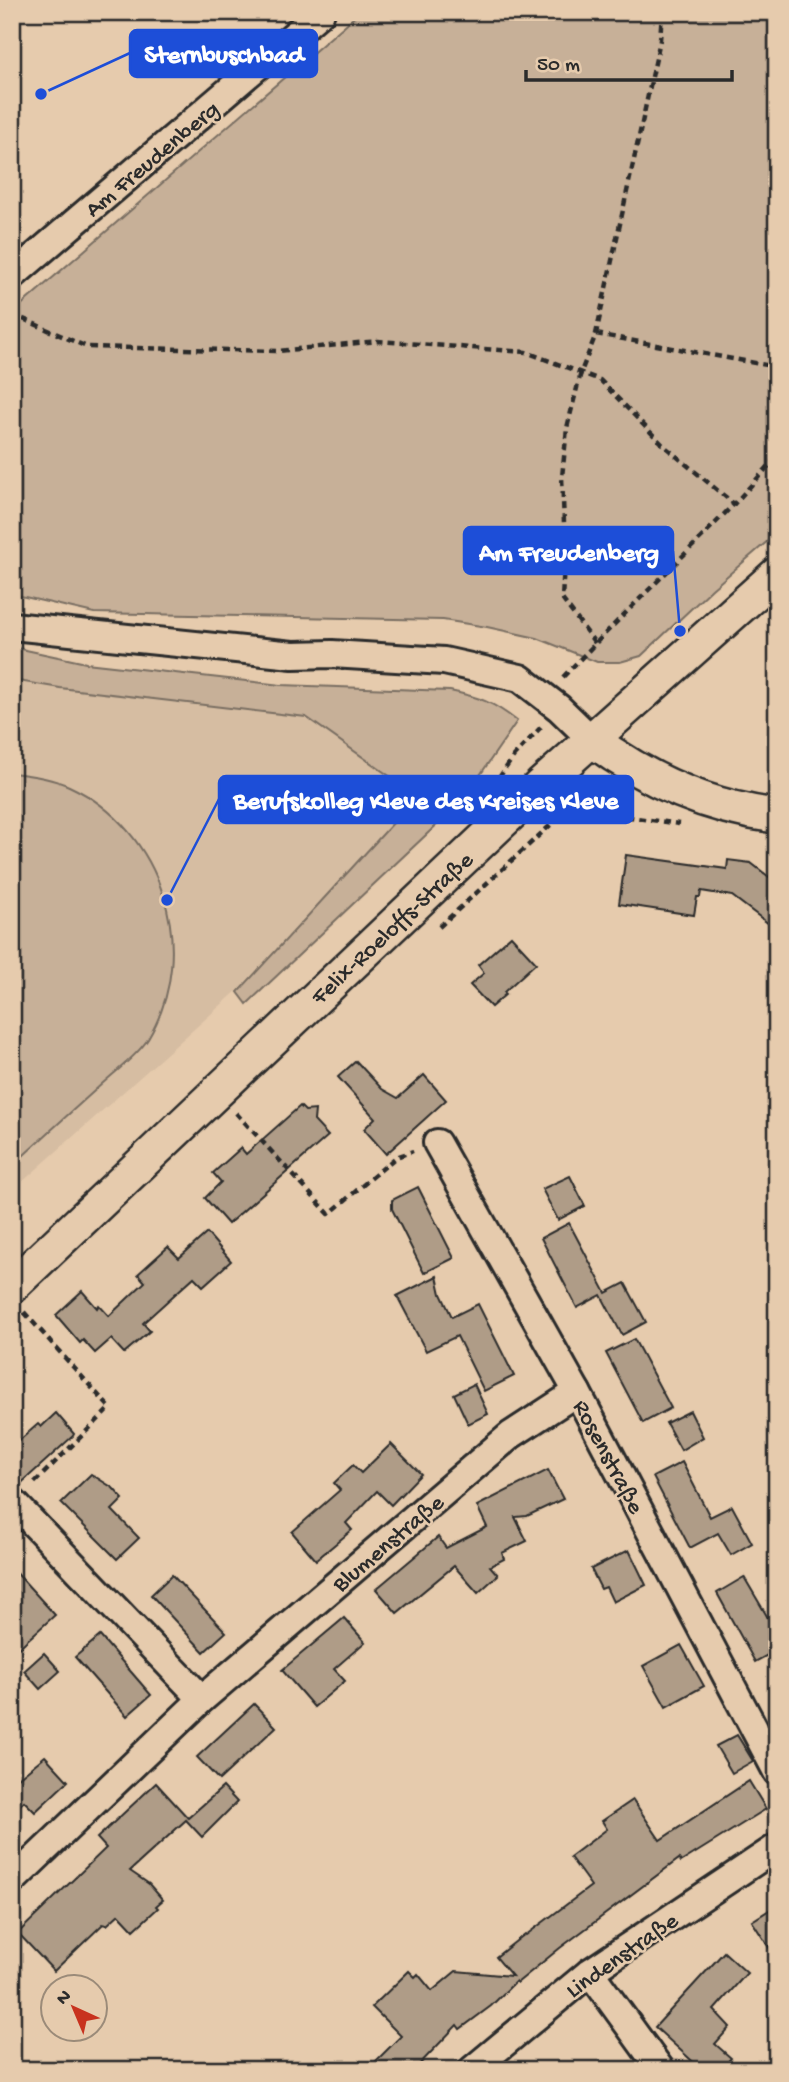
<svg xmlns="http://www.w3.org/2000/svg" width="789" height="2082" viewBox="0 0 789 2082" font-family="'Gochi Hand',sans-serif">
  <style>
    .built { fill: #d6bda2 }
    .green { fill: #c7b098; stroke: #796e62; stroke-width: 2 }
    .building { fill: #af9c87; stroke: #2b2b2b; stroke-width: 2 }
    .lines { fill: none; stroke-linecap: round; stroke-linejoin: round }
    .minor-casing { stroke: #2b2b2b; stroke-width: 32 }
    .tertiary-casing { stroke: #2b2b2b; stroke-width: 38 }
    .path { stroke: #2b2b2b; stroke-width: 4.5; stroke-dasharray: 7 5; stroke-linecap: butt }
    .minor { stroke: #e6cbad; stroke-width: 26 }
    .tertiary { stroke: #e6cbad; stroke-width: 33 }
    .labels { text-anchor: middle; stroke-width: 5; stroke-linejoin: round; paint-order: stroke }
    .street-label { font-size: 24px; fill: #2b2b2b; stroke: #e6cbad }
    .leader { fill: none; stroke: #1d4ed8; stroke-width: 2.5 }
    .callout-dot { fill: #1d4ed8; stroke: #e6cbad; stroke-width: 2.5 }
    .callout { fill: #1d4ed8; stroke: #1d4ed8; stroke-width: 2.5 }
    .callout-label { font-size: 26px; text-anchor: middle; font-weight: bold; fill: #fff }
  </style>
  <rect width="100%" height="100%" fill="#e6cbad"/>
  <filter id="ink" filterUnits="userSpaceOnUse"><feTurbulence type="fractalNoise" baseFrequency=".0143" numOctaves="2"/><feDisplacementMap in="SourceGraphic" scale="14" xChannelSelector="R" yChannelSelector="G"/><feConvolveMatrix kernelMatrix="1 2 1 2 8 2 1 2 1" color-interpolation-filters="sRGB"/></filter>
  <g filter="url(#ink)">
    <polygon class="built" points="12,675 304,716 406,786 404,810 238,990 12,1191"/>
    <g class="green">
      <polygon points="360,12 777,12 777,533 712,589 641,656 620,662 597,662 537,638 487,627 443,620 94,613 12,594 12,313"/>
      <path d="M12,647L86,663L281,685L450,691C479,697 493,702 517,721L463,800L247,1004L238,992L405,810V787L306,717L60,688L12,680Z"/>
      <path d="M12,773C32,775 51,778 69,786C162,829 201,950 148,1039C137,1056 117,1070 103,1083C72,1111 42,1138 12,1166Z"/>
    </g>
    <g class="building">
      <polygon points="626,855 727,869 728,860 751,863 777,883 777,930 732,896 701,891 700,897 697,897 694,915 619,904"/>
      <polygon points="511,936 536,963 504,992 506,994 491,1007 470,985 484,973 478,965"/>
      <polygon points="356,1061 382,1089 398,1098 424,1075 446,1100 386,1154 364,1129 375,1118 338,1077"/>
      <polygon points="300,1106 305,1111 315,1110 314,1121 328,1136 228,1224 205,1198 221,1182 213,1173 241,1148 246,1154"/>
      <polygon points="570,1176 585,1206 558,1220 542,1189"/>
      <polygon points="418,1187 454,1258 424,1273 392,1209 392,1200"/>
      <polygon points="569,1223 606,1293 625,1283 646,1322 622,1335 601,1295 577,1308 541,1238"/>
      <polygon points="207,1233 231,1261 203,1286 194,1277 143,1323 150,1331 124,1353 111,1339 95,1353 83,1340 80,1343 56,1315 82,1291 97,1308 99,1305 109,1316 145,1282 138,1274 168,1247 179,1258"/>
      <polygon points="437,1276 441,1294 452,1317 478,1304 514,1376 484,1391 457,1336 426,1351 397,1296"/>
      <polygon points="634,1339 671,1408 643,1423 606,1353"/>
      <polygon points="474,1384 488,1414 468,1424 454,1394"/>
      <polygon points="690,1411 703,1437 681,1450 666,1423"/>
      <polygon points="56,1413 74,1434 73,1436 16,1488 12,1488 12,1447 38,1424 41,1427"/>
      <polygon points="391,1444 421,1474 391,1505 377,1491 346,1523 352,1530 316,1560 292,1532 340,1490 334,1483 353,1465 361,1473"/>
      <polygon points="682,1462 710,1517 732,1506 752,1543 731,1555 718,1533 690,1548 653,1477"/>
      <polygon points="548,1470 563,1499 527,1516 515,1517 527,1541 502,1553 504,1559 490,1566 498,1575 478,1593 454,1566 397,1613 376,1589 438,1537 446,1548 487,1527 477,1506"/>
      <polygon points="91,1474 113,1488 123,1499 112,1510 139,1538 117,1559 61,1503"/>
      <polygon points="629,1550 646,1585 613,1602 606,1587 601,1589 591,1569"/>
      <polygon points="12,1568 55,1615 12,1654"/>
      <polygon points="172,1575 226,1632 204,1652 151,1595"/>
      <polygon points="744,1577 777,1633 777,1650 755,1662 717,1593"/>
      <polygon points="344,1618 365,1642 334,1669 345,1681 314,1707 282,1670"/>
      <polygon points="100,1636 151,1695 127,1716 75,1657"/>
      <polygon points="681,1645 704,1686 666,1707 643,1666"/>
      <polygon points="44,1653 60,1671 40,1689 24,1671"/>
      <polygon points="254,1704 276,1727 219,1780 197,1757"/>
      <polygon points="737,1735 753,1761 732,1773 716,1746"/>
      <polygon points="45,1756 68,1781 35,1812 24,1801 12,1813 12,1783"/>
      <polygon points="749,1781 766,1809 681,1862 679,1859 560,1948 517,1983 516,1981 491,2006 460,2029 457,2025 414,2070 367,2070 401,2036 372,2007 409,1971 415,1977 418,1974 432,1991 456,1971 512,1976 496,1957 525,1934 526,1935 591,1886 570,1857 607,1829 602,1821 633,1800 660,1840"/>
      <polygon points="156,1783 188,1818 223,1787 237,1802 202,1837 186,1820 130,1871 149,1884 163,1900 156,1906 158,1908 134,1930 119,1914 107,1925 103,1924 54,1971 18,1933 106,1848 97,1838"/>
      <polygon points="777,1905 777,1960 752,1921"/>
      <polygon points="724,1952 747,1973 714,2010 730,2027 715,2044 731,2058 721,2070 702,2070 655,2027"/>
    </g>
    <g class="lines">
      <defs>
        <g id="minor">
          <polyline points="12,276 321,12"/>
          <polyline points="12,626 293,655 332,654 444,661 520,678 559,708 591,739"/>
          <polyline points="437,1143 577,1392 777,1772"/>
          <polyline points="14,1503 202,1699"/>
          <polyline points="12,1881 202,1699 511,1435 577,1392"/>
          <polyline points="590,1972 661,2070"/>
          <polyline points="472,2070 590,1972 777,1847"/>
        </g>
        <g id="tertiary">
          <path d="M591,739C646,780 709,808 777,816"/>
          <polyline points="12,1286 541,785 777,574"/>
        </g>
      </defs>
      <use href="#minor" class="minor-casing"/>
      <use href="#tertiary" class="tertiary-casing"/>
      <g class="path">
        <polyline points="12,314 87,347 278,351 378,341 526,352 600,380 663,445 734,504 777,457"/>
        <polyline points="596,334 777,367"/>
        <polyline points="595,643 562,599 565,546 562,477 567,428 581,372 596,334 660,40 662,12"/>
        <path d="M563,677C619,618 678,562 734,504"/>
        <polyline points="492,788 514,756 541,727"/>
        <polyline points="567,808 679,824"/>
        <polyline points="439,927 568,809 580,793"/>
        <polyline points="236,1113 329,1214 396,1157 413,1151"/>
        <polyline points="24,1312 110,1408 31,1486"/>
      </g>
      <use href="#minor" class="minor"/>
      <use href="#tertiary" class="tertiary"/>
    </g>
  </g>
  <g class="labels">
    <g class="street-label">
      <text transform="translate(151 158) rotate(-40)" y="8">Am Freudenberg</text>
      <text transform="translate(391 927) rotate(-43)" y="8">Felix-Roeloffs-Straße</text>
      <text transform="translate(610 1456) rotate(62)" y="8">Rosenstraße</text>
      <text transform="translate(387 1542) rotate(-40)" y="8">Blumenstraße</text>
      <text transform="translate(621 1954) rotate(-35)" y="8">Lindenstraße</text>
    </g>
  </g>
  <path class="leader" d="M41 94L130 53M680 631L673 551M167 900L219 799"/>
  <g class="callout-dot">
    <circle cx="41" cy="94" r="7"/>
    <circle cx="680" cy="631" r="7"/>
    <circle cx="167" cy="900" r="7"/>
  </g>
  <g class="callout">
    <rect x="130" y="30" width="187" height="47" rx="7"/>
    <rect x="464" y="527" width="209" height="47" rx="7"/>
    <rect x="219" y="776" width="414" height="47" rx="7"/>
  </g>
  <g class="callout-label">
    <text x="224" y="62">Sternbuschbad</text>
    <text x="569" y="560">Am Freudenberg</text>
    <text x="426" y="808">Berufskolleg Kleve des Kreises Kleve</text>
  </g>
  <rect width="789" height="2082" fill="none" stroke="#e6cbad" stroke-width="42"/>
  <rect x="21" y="21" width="747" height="2040" fill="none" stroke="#2b2b2b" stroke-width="2.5" filter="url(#ink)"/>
  <g transform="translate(74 2008) rotate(316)"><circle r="33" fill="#e6cbad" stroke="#9b8b79" stroke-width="2"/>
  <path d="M0-5L12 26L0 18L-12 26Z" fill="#c8321e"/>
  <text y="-10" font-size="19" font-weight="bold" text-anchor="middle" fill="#2b2b2b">N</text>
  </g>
  <path d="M526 70v10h206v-10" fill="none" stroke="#2b2b2b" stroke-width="3.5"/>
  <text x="537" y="70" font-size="21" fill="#2b2b2b" stroke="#e6cbad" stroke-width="5" paint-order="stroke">50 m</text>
</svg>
